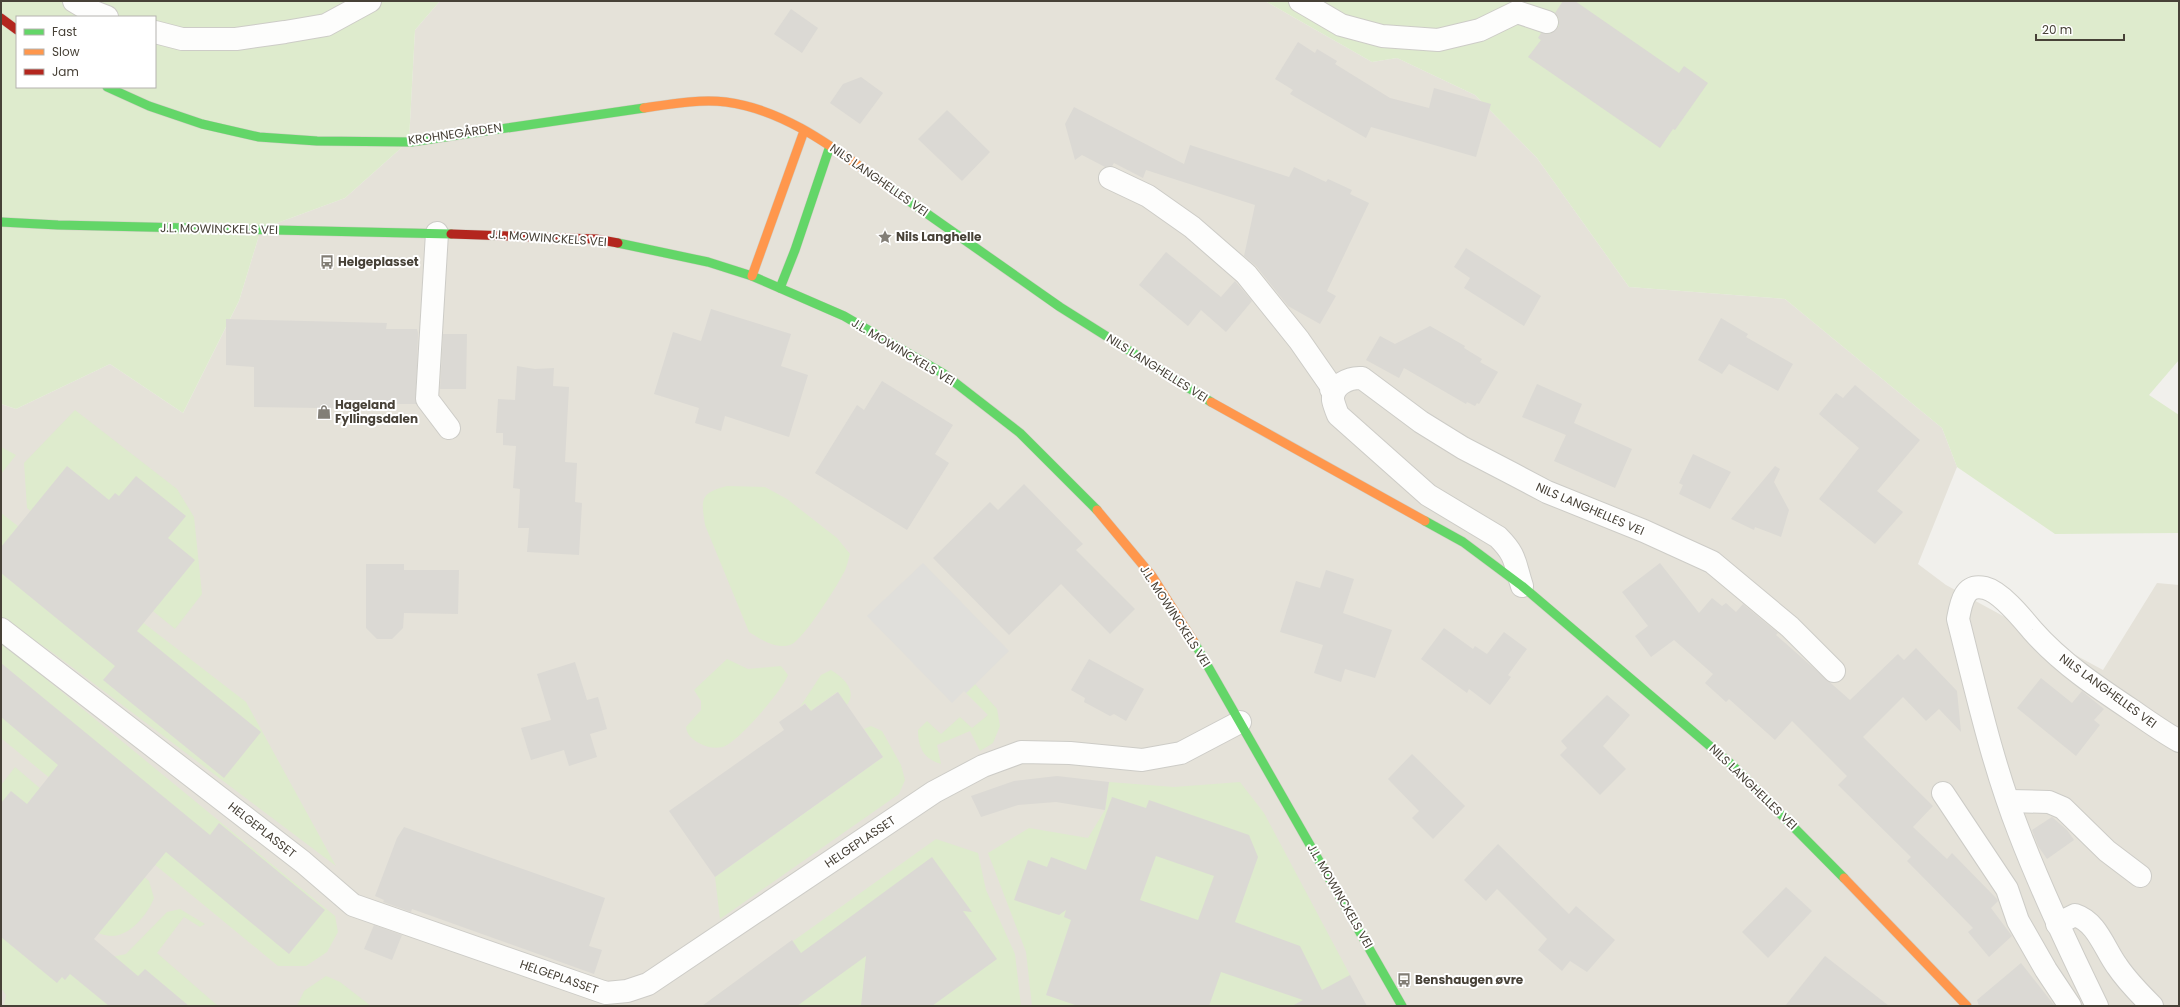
<svg xmlns="http://www.w3.org/2000/svg" width="2180" height="1007" viewBox="0 0 2180 1007" font-family="Poppins,sans-serif">
  <style>
    .residential { fill: #e5e2d9 }
    .green { fill: #deebcd; fill-rule: evenodd }
    .parking { fill: #e0dfdb }
    .building { fill: #dbd9d4; fill-rule: evenodd }
    .lines { fill: none; stroke-linecap: round; stroke-linejoin: round }
    .street-casing { stroke: #cdccc7; stroke-width: 24 }
    .fast-casing { stroke: #d0cdc3; stroke-width: 10 }
    .slow-casing { stroke: #d0cdc3; stroke-width: 10 }
    .jam-casing { stroke: #d0cdc3; stroke-width: 10 }
    .street { stroke: #fdfdfc; stroke-width: 22 }
    .fast { stroke: #63d668; stroke-width: 9 }
    .slow { stroke: #ff974d; stroke-width: 9 }
    .jam { stroke: #b3261e; stroke-width: 9 }
    .labels { text-anchor: middle; stroke-width: 4; stroke-linejoin: round; paint-order: stroke }
    .street-label { font-size: 12px; fill: #474137; stroke: #fff }
    .poi-label { font-size: 12px; font-weight: bold; fill: #474137; stroke: #fff; text-anchor: start }
  </style>
  <rect width="100%" height="100%" fill="#f1f0ec"/>
  <polygon class="residential" points="440,1 1265,1 1372,62 1397,58 1475,95 1537,158 1629,287 1785,299 1942,428 1957,467 1918,564 1946,585 2103,670 2157,583 2179,585 2179,1006 1,1006 1,404 16,409 110,364 183,413 239,301 261,229 345,198 409,141 415,30"/>
  <g class="green">
    <path d="M1,1H440L415,30L409,141L345,198L261,229L239,301L183,413L110,364L16,409L1,404ZM17,17H155V87H17Z"/>
    <polygon points="1265,1 2179,1 2179,360 2149,395 2179,415 2179,533 2055,534 1957,467 1942,428 1785,299 1629,287 1537,158 1475,95 1397,58 1372,62"/>
    <polygon points="75,410 177,489 194,517 202,594 175,629 27,508 24,463"/>
    <polygon points="1,447 16,455 1,474"/>
    <path d="M727,486L765,487L787,499L837,538L850,554C848,560 847,568 843,574C836,588 804,638 792,644C778,651 760,639 749,632L705,525C701,499 700,493 727,486Z"/>
    <polygon points="1,513 246,702 336,866 56,655 1,617"/>
    <polygon points="1,642 335,916 338,932 327,952 306,966 278,966 1,738"/>
    <path d="M727,659L748,669L781,666L788,675C782,691 738,742 723,747C714,749 706,747 699,743C692,739 687,735 686,727L701,710V701L694,690Z"/>
    <path d="M831,670C843,677 858,691 847,705L837,692L811,711L805,703L800,707L821,675Z"/>
    <path d="M975,684L997,709L1000,726L993,743L980,751L970,731L937,745L941,764C924,759 918,748 918,730L927,721L941,734L960,717L972,728L988,715L966,693Z"/>
    <polygon points="871,726 882,731 901,765 905,780 899,794 720,919 715,877 883,757 864,729"/>
    <path d="M15,767L149,881L154,898C148,914 130,936 112,936C106,936 99,933 93,932L1,852V785Z"/>
    <polygon points="1109,782 1174,787 1240,782 1264,813 1350,975 1352,1006 1032,1006 1026,952 988,853 1029,828 1088,838 1105,810"/>
    <polygon points="936,839 978,853 986,890 1015,954 1021,1006 702,1006"/>
    <polygon points="1,862 107,958 126,954 167,912 180,909 205,924 200,927 184,917 157,953 218,1006 4,1006 6,995 1,988"/>
    <polygon points="326,976 340,982 371,1006 297,1006 304,991"/>
  </g>
  <polygon class="parking" points="923,563 1009,651 966,693 964,691 952,703 867,616"/>
  <g class="building">
    <polygon points="1563,1 1575,1 1679,73 1684,66 1708,83 1675,130 1673,129 1660,148 1528,57 1541,40 1538,38 1541,33 1550,34 1559,26 1559,19 1555,13"/>
    <polygon points="791,9 818,28 802,53 774,34"/>
    <polygon points="1298,42 1315,53 1317,49 1337,61 1335,64 1390,98 1429,108 1434,88 1491,104 1476,157 1371,127 1366,138 1290,94 1293,90 1275,79"/>
    <polygon points="861,77 883,93 860,124 830,103 843,84"/>
    <polygon points="1074,107 1184,164 1190,145 1289,177 1294,167 1326,182 1328,179 1352,190 1350,194 1369,203 1327,291 1336,296 1320,324 1288,306 1256,266 1244,256 1255,205 1146,170 1143,178 1114,163 1112,166 1105,167 1082,155 1075,160 1065,124"/>
    <polygon points="947,110 990,152 962,181 918,139"/>
    <polygon points="1466,248 1541,296 1524,326 1464,288 1470,278 1454,267"/>
    <polygon points="1166,252 1221,297 1235,281 1252,301 1226,332 1201,310 1188,326 1139,285"/>
    <polygon points="711,309 791,334 781,366 808,375 789,437 725,416 721,431 695,423 699,408 654,394 673,332 701,341"/>
    <polygon points="1721,318 1748,334 1746,337 1793,364 1778,391 1729,364 1722,374 1698,360"/>
    <polygon points="226,319 387,323 386,329 417,329 418,333 416,404 385,404 385,409 254,407 254,367 226,365"/>
    <polygon points="1430,326 1465,346 1464,348 1482,359 1480,362 1498,372 1479,404 1477,403 1475,406 1467,402 1466,404 1404,368 1399,378 1366,360 1380,336 1395,344"/>
    <polygon points="443,334 467,334 466,389 440,389"/>
    <polygon points="517,366 535,369 554,368 553,386 569,387 565,462 577,463 575,502 582,503 579,555 527,552 529,528 518,528 520,489 513,488 516,446 503,445 503,433 496,433 498,399 515,400"/>
    <polygon points="882,381 953,425 935,454 949,463 907,530 815,473 857,405 864,410"/>
    <polygon points="1537,384 1582,404 1574,423 1632,449 1615,488 1554,461 1566,435 1522,417"/>
    <polygon points="1855,385 1920,440 1877,491 1903,512 1875,544 1819,499 1859,448 1819,414 1836,393 1843,398"/>
    <polygon points="1693,454 1731,472 1710,509 1679,494 1683,485 1679,483"/>
    <polygon points="67,466 109,500 115,493 119,496 136,476 186,516 168,538 195,560 137,631 261,732 224,778 103,680 115,666 1,573 1,547"/>
    <polygon points="1775,466 1780,469 1774,482 1789,510 1781,537 1755,527 1754,530 1731,519"/>
    <polygon points="1024,484 1083,544 1076,550 1135,609 1110,634 1061,584 1009,635 933,558 990,502 998,510"/>
    <polygon points="1660,563 1699,613 1712,598 1722,606 1726,603 1736,612 1743,604 1778,633 1776,635 1850,700 1898,654 1904,660 1916,648 1957,691 1961,732 1939,709 1926,721 1903,697 1863,737 1933,806 1913,827 1947,859 1952,853 1997,899 1998,901 1991,908 2012,936 1989,957 1968,932 1973,928 1907,861 1911,857 1838,785 1847,776 1792,721 1775,740 1729,699 1726,702 1705,683 1713,674 1674,640 1651,657 1635,636 1648,626 1622,592"/>
    <polygon points="366,564 404,564 404,570 459,570 458,614 404,613 403,628 392,639 377,639 366,628"/>
    <polygon points="1326,570 1354,579 1343,613 1392,630 1375,678 1345,669 1341,682 1314,673 1323,645 1280,632 1296,581 1320,588"/>
    <polygon points="1444,628 1473,649 1475,646 1487,654 1504,632 1527,649 1508,675 1511,677 1490,705 1469,689 1467,693 1421,659"/>
    <polygon points="1089,659 1144,689 1126,721 1114,714 1110,716 1084,702 1085,698 1071,690"/>
    <polygon points="575,662 587,700 598,697 607,729 590,734 597,757 569,766 564,750 531,760 521,728 551,720 537,674"/>
    <polygon points="1,663 210,835 219,823 325,910 289,954 166,852 94,939 138,976 145,969 189,1006 109,1006 70,974 65,980 62,977 57,983 1,937 1,803 11,791 27,804 58,765 1,717"/>
    <polygon points="2041,678 2072,703 2082,691 2104,709 2094,720 2100,725 2076,756 2017,708"/>
    <polygon points="838,692 883,757 715,877 669,811 784,730 779,722 805,704 811,711"/>
    <polygon points="1607,695 1630,715 1603,746 1626,769 1600,795 1560,755 1567,748 1561,741"/>
    <polygon points="1412,754 1465,806 1433,839 1412,818 1419,811 1388,779"/>
    <polygon points="1057,776 1109,782 1105,810 1056,802 1018,805 981,817 971,796 1014,781"/>
    <path d="M1112,797L1146,808L1149,800L1249,835L1258,857L1235,922L1300,946L1322,990L1350,975L1367,1006H1292L1303,1000L1221,972L1209,1006H1078L1046,995L1071,920L1064,917L1066,910L1059,915L1014,900L1028,860L1047,867L1051,857L1086,870ZM1156,856L1214,876L1198,920L1140,900Z"/>
    <polygon points="2052,817 2067,830 2074,840 2047,859 2038,846 2032,830"/>
    <polygon points="404,827 605,898 589,946 602,950 594,974 412,909 411,912 383,902 384,900 375,896 397,838"/>
    <polygon points="1498,844 1569,914 1576,906 1615,940 1587,972 1570,961 1562,971 1538,950 1547,939 1497,889 1486,901 1464,880"/>
    <polygon points="932,857 972,912 963,911 997,959 932,1006 861,1006 866,956 797,1006 702,1006 792,940 801,953"/>
    <polygon points="1786,887 1812,911 1768,958 1742,932"/>
    <polygon points="374,925 402,935 392,960 364,949"/>
    <polygon points="1825,956 1889,1006 1785,1006"/>
    <polygon points="2021,963 2055,1006 1979,1006 1977,1000"/>
  </g>
  <g class="lines">
    <defs>
      <g id="street">
        <polyline points="74,1 89,10 107,17"/>
        <polyline points="1300,1 1341,25 1382,36 1438,40 1480,30 1517,12 1547,22"/>
        <polyline points="155,32 182,39 236,39 285,32 326,25 370,1"/>
        <polyline points="1110,178 1148,196 1192,227 1246,274 1299,340 1331,386 1331,389 1334,391"/>
        <polyline points="437,233 427,399 449,428"/>
        <path d="M1522,586C1514,562 1517,556 1498,537L1428,495L1338,415C1336,410 1334,405 1333,400C1332,385 1349,377 1362,378L1421,422L1463,448L1513,474L1547,492L1644,531L1712,562L1790,627L1834,671"/>
        <polyline points="1,629 303,862 353,905 606,993 627,991 648,984 934,792 983,766 1021,752 1070,753 1142,760 1181,753 1240,722"/>
        <polyline points="1943,793 2007,889 2018,921 2046,970 2070,1006"/>
        <polyline points="2009,801 2049,802 2063,808 2107,851 2140,876"/>
        <path d="M2057,924L2075,915C2097,922 2104,948 2117,966C2127,981 2140,994 2152,1006"/>
        <path d="M2097,1006C2069,949 2042,892 2019,832C1992,763 1976,690 1958,619C1961,603 1964,583 1985,588C2001,592 2022,618 2032,630C2061,663 2097,687 2133,711C2149,722 2163,732 2179,741"/>
      </g>
      <g id="fast">
        <polyline points="107,87 149,106 202,124 259,137 317,141 411,142 644,108"/>
        <polyline points="889,187 1060,307 1211,402"/>
        <polyline points="1,222 58,225 451,234"/>
        <polyline points="618,243 708,262 752,276 844,316 944,374 1020,433 1097,510"/>
        <polyline points="780,288 795,250 830,146"/>
        <polyline points="1425,521 1463,542 1522,586 1731,764 1844,878"/>
        <polyline points="1194,642 1402,1006"/>
      </g>
      <g id="slow">
        <path d="M644,108C671,104 699,99 726,102C788,110 840,153 889,187"/>
        <polyline points="752,276 804,131"/>
        <polyline points="1211,402 1425,521"/>
        <polyline points="1097,510 1152,576 1194,642"/>
        <polyline points="1844,878 1967,1006"/>
      </g>
      <g id="jam">
        <polyline points="1,18 17,30"/>
        <polyline points="451,234 596,239 618,243"/>
      </g>
    </defs>
    <use href="#street" class="street-casing"/>
    <use href="#fast" class="fast-casing"/>
    <use href="#slow" class="slow-casing"/>
    <use href="#jam" class="jam-casing"/>
    <use href="#street" class="street"/>
    <use href="#fast" class="fast"/>
    <use href="#slow" class="slow"/>
    <use href="#jam" class="jam"/>
  </g>
  <defs>
    <symbol id="sight-bare" viewBox="-9 -9 18 18"><path d="M0-6L1.8-2.2L6-1.7L2.9 1.2L3.7 5.4L0 3.3L-3.7 5.4L-2.9 1.2L-6-1.7L-1.8-2.2Z" fill="#827e76" stroke="#fff" stroke-width="2.5" paint-order="stroke"/></symbol>
    <symbol id="bus-bare" viewBox="-9 -9 18 18"><path d="M-5-6H5V4H4V6H2V4H-2V6H-4V4H-5ZM-3.5-4V0h7V-4ZM-3.5 1.2v1.5H-2V1.2ZM2 1.2v1.5H3.5V1.2Z" fill="#827e76" stroke="#fff" stroke-width="2.5" paint-order="stroke"/></symbol>
    <symbol id="shop-bare" viewBox="-9 -9 18 18"><path d="M-5-2.5h2.3a2.7 3.5 0 0 1 5.4 0H5L5.5 6h-11ZM-1.5-2.5h3a1.5 2.3 0 0 0-3 0Z" fill="#827e76" stroke="#fff" stroke-width="2.5" paint-order="stroke"/></symbol>
  </defs>
  <g fill-rule="evenodd">
    <use href="#sight-bare" x="875" y="227" width="20" height="20"/>
    <use href="#bus-bare" x="317" y="252" width="20" height="20"/>
    <use href="#shop-bare" x="314" y="402" width="20" height="20"/>
    <use href="#bus-bare" x="1394" y="970" width="20" height="20"/>
  </g>
  <g class="labels">
    <g class="street-label">
      <text transform="translate(455 134) rotate(-8)" y="4">KROHNEGÅRDEN</text>
      <text transform="translate(879 180) rotate(35)" y="4">NILS LANGHELLES VEI</text>
      <text transform="translate(219 229) rotate(1)" y="4">J.L. MOWINCKELS VEI</text>
      <text transform="translate(548 238) rotate(4)" y="4">J.L. MOWINCKELS VEI</text>
      <text transform="translate(903 352) rotate(31)" y="4">J.L. MOWINCKELS VEI</text>
      <text transform="translate(1157 368) rotate(32)" y="4">NILS LANGHELLES VEI</text>
      <text transform="translate(1590 509) rotate(23)" y="4">NILS LANGHELLES VEI</text>
      <text transform="translate(1175 616) rotate(57)" y="4">J.L. MOWINCKELS VEI</text>
      <text transform="translate(2108 691) rotate(36)" y="4">NILS LANGHELLES VEI</text>
      <text transform="translate(1753 787) rotate(44)" y="4">NILS LANGHELLES VEI</text>
      <text transform="translate(262 830) rotate(38)" y="4">HELGEPLASSET</text>
      <text transform="translate(860 842) rotate(-34)" y="4">HELGEPLASSET</text>
      <text transform="translate(1340 896) rotate(60)" y="4">J.L. MOWINCKELS VEI</text>
      <text transform="translate(559 977) rotate(19)" y="4">HELGEPLASSET</text>
    </g>
    <g class="poi-label">
      <text x="896" y="241">Nils Langhelle</text>
      <text x="338" y="266">Helgeplasset</text>
      <text x="335" y="409">Hageland<tspan x="335" dy="14">Fyllingsdalen</tspan></text>
      <text x="1415" y="984">Benshaugen øvre</text>
    </g>
  </g>
  <rect width="2180" height="1007" fill="none" stroke="#474137" stroke-width="4"/>
  <rect x="16" y="16" width="140" height="72" fill="#ffffff" stroke="#b5b3af"/>
  <rect x="24" y="29" width="20" height="6" fill="#63d668" stroke="#b5b3af"/>
  <text x="52" y="36" font-size="12" fill="#474137">Fast</text>
  <rect x="24" y="49" width="20" height="6" fill="#ff974d" stroke="#b5b3af"/>
  <text x="52" y="56" font-size="12" fill="#474137">Slow</text>
  <rect x="24" y="69" width="20" height="6" fill="#b3261e" stroke="#b5b3af"/>
  <text x="52" y="76" font-size="12" fill="#474137">Jam</text>
  <path d="M2036 34v6h88v-6" fill="none" stroke="#474137" stroke-width="2"/>
  <text x="2042" y="34" font-size="12" fill="#474137" stroke="#ffffff" stroke-width="3" paint-order="stroke">20 m</text>
</svg>
